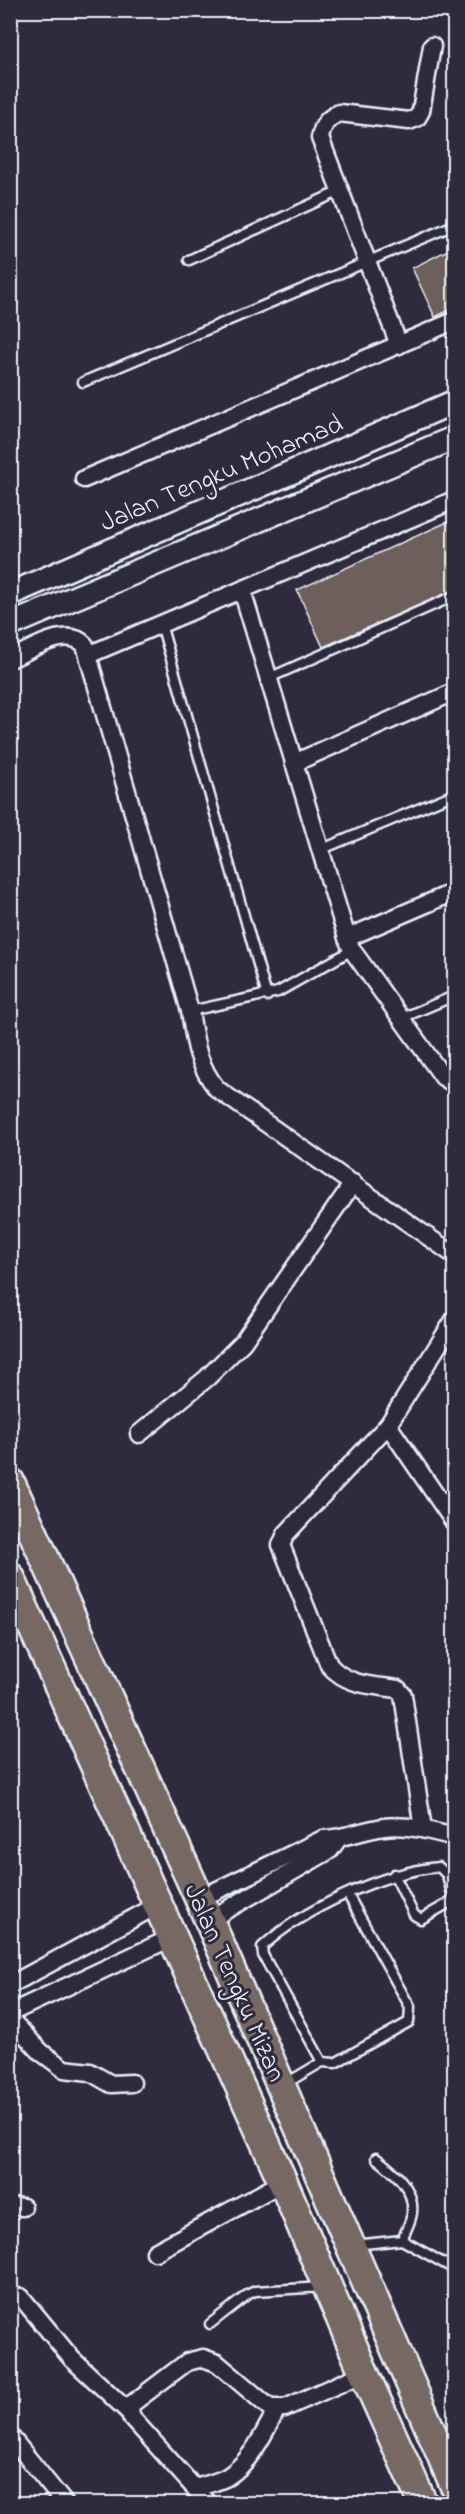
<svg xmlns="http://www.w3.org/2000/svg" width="465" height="2514" viewBox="0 0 465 2514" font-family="'Indie Flower',sans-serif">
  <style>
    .building { fill: #6e5e5c; stroke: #e8f1f8; stroke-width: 1.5 }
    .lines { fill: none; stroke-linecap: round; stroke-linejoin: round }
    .lane-casing { stroke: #e8f1f8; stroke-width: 13 }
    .street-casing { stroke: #e8f1f8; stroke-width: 21 }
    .secondary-casing { stroke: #e8f1f8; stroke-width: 27 }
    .highway-casing { stroke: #e8f1f8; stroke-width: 33 }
    .lane { stroke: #2f2a3d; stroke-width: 8 }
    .street { stroke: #2f2a3d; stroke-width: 16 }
    .secondary { stroke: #2f2a3d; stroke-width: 22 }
    .highway { stroke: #776864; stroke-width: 28 }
    .labels { text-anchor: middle; stroke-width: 6; stroke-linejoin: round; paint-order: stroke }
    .street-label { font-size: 27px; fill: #e8f1f8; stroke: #2f2a3d }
  </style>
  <rect width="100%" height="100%" fill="#2f2a3d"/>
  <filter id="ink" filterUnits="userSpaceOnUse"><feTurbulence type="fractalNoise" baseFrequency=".0167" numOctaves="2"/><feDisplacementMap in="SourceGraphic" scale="12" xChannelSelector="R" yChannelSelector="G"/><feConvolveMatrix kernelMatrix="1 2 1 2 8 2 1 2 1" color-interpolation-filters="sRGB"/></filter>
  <g filter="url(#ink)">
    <g class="building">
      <polygon points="454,247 454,308 435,317 412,268"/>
      <polygon points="454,519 454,590 323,647 297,590"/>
    </g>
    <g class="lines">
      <defs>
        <g id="lane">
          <polyline points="189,260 340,191"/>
          <polyline points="83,382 454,225"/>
          <polyline points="161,624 267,996"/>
          <polyline points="269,678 454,596"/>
          <polyline points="320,850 454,794"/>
          <polyline points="190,1011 278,992 352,950"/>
          <polyline points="402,1018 454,996"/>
          <path d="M322,2062L263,1955L262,1947C303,1909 383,1872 439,1867L447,1875L453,1898L449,1903L421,1919L414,1915L394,1874"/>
          <polyline points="285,2084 322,2062 335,2063 409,2022 410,2007 348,1895"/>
          <path d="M376,2158C393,2171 415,2188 412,2213C411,2222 405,2232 402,2240"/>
          <polyline points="354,2245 402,2240 454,2269"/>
          <polyline points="210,2324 247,2295 255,2291 324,2287"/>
        </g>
        <g id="street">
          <path d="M399,345L320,138C323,125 326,119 339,113L409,121L417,118L421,111L432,46"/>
          <polyline points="84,479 454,321"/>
          <polyline points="242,590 347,938 352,950 443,1077 454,1084"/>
          <polyline points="88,655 454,500"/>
          <path d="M10,659C31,650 67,625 85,645L190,1011C195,1042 197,1064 217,1089L454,1255"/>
          <polyline points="294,763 454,692"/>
          <polyline points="347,938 454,892"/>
          <polyline points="388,1425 454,1522"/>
          <polyline points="139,1434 207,1378 243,1342 353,1183"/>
          <path d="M423,1829L403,1695L398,1689C372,1685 347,1686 329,1665L281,1545L286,1534L388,1425L454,1320"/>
          <path d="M199,1899L323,1839C344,1839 362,1830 384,1827C407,1824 432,1831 454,1837"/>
          <polyline points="209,1920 330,1850 338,1839"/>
          <polyline points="10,1985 158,1905"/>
          <polyline points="10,2013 173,1937"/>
          <polyline points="10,2019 41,2052 64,2069 90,2072 111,2084 132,2083"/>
          <polyline points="10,2206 23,2207"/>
          <polyline points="155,2252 283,2182"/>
          <polyline points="21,2297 72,2359 130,2413"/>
          <polyline points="10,2436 65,2504"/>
          <path d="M196,2488C205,2485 218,2482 227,2477C251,2462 264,2433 277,2409"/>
          <polyline points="209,2504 131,2417 130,2407 133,2403 187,2362 203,2358 217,2363 270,2408 285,2408 364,2373"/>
        </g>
        <g id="secondary">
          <polyline points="10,594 454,402"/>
          <polyline points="10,625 454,438"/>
        </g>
        <g id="highway">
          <polyline points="10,1482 209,1920 454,2484"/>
          <polyline points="10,1577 283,2182 364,2373 423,2504"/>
        </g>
      </defs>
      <use href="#lane" class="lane-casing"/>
      <use href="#street" class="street-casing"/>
      <use href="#secondary" class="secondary-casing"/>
      <use href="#highway" class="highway-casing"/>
      <use href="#lane" class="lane"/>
      <use href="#street" class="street"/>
      <use href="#secondary" class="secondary"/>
      <use href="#highway" class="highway"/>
    </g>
  </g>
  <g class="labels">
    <g class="street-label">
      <text transform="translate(221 472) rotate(-23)" y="9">Jalan Tengku Mohamad</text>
      <text transform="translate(236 1982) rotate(66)" y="9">Jalan Tengku Mizan</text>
    </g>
  </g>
  <rect width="465" height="2514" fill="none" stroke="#2f2a3d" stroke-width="36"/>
  <rect x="18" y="18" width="429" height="2478" fill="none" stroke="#e8f1f8" stroke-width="2" filter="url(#ink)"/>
</svg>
